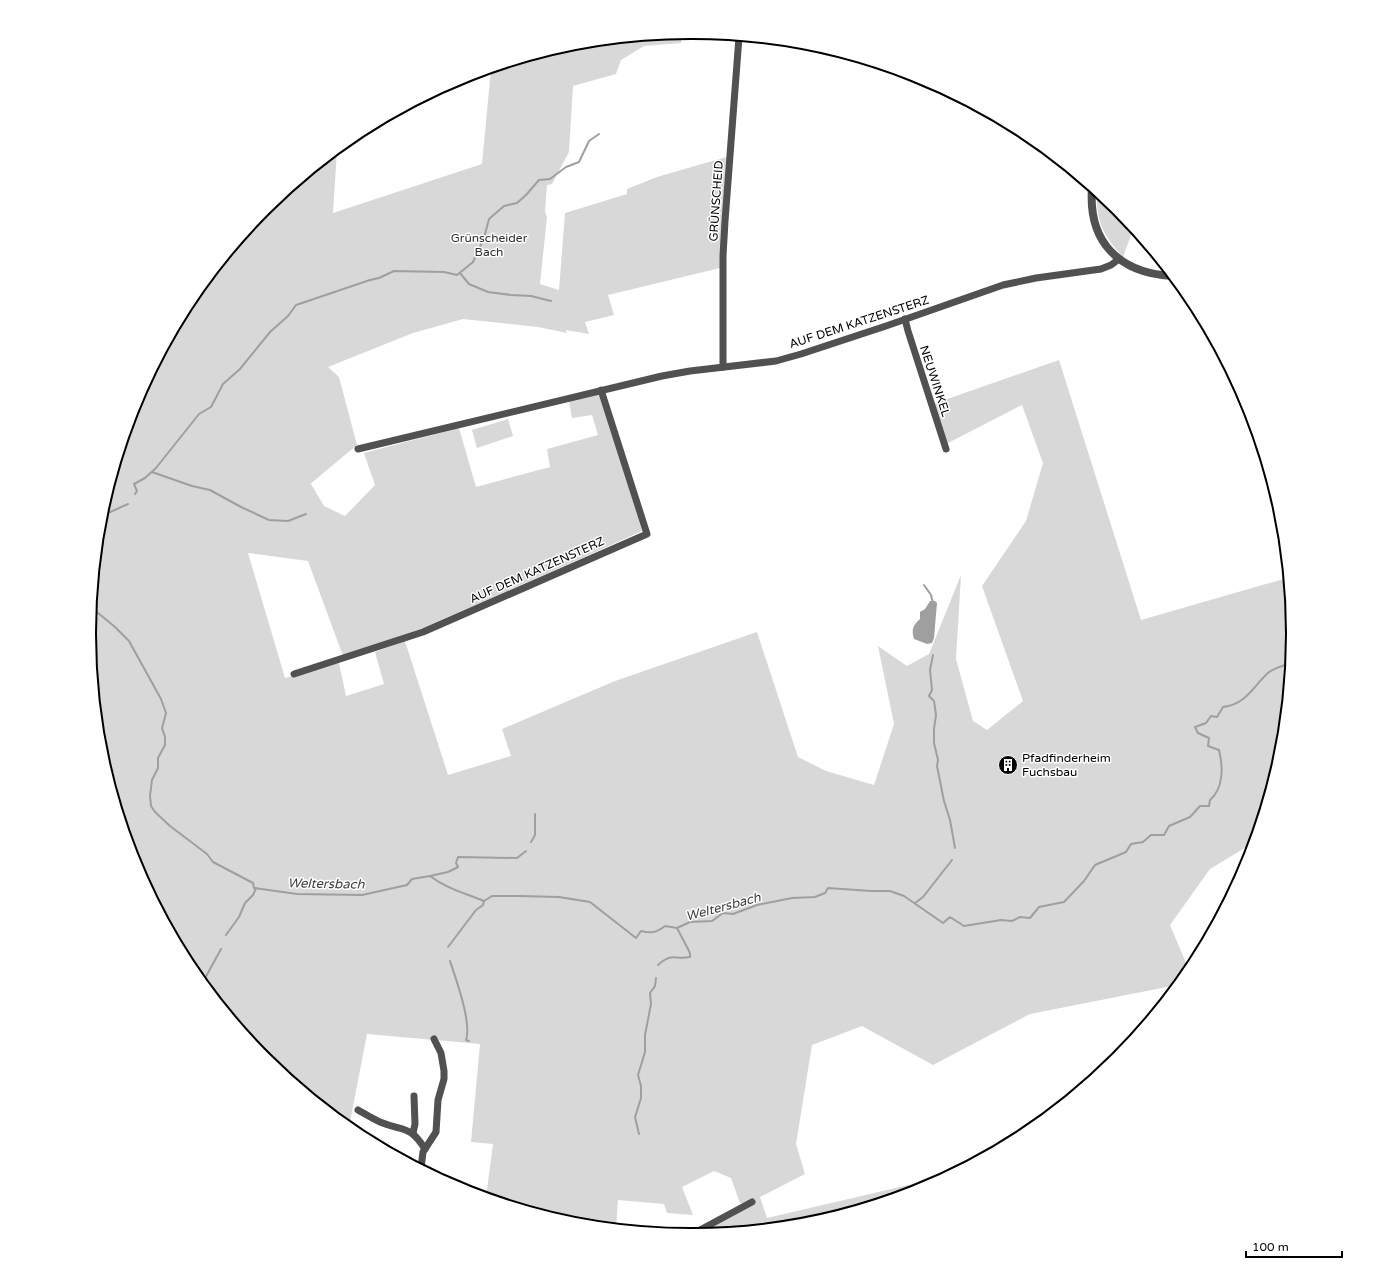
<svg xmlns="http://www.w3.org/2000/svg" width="1382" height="1267" viewBox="0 0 1382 1267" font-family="'Varela Round',sans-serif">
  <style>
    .green { fill: #d8d8d8 }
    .water { fill: #9f9f9f }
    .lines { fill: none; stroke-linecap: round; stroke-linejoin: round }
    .stream { stroke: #9f9f9f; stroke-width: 2 }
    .minor { stroke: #515151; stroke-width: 7 }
    .tertiary { stroke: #515151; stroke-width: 8 }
    .labels { text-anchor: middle; stroke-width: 3; stroke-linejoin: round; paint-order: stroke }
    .street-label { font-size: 12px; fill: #000; stroke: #fff }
    .park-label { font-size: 12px; fill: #2f2f2f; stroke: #fff }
    .poi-label { font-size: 12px; fill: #000; stroke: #fff; text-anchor: start }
    .water-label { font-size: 13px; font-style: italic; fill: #404040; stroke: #fff }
    .rim { fill: none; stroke: #000; stroke-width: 2 }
  </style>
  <rect width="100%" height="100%" fill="#fff"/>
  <g class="green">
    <polygon points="681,33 681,43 644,46 621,60 616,74 573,86 569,152 552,184 547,185 545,212 547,217 540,284 559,290 565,213 627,194 627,189 657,177 726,157 720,268 608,295 614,315 585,322 589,334 566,330 567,333 538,327 463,319 413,333 328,367 339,377 357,445 309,485 311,484 324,506 345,516 375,485 364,453 459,428 476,487 550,467 547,449 598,435 592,415 572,418 569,401 600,393 642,531 580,559 418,630 343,656 308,561 248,553 285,678 339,663 346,696 384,684 375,652 405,641 448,775 511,756 502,729 615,681 757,632 798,757 826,771 874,785 894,724 878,646 907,666 929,654 961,575 956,659 973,721 987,730 1023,701 982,586 1026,521 1043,463 1022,405 948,443 944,436 933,404 1059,360 1141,620 1287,578 1292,634 1281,751 1253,843 1210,869 1170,925 1189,970 1177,985 1030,1014 933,1065 862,1026 812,1045 796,1144 805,1174 760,1197 767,1218 947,1176 921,1189 808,1223 702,1234 702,1231 748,1205 740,1203 731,1178 714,1171 682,1187 693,1215 667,1213 664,1204 618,1200 616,1228 573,1223 486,1197 493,1144 471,1142 480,1044 367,1034 349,1127 310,1095 311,1091 299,1087 266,1059 191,967 135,863 101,751 90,633 101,516 135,403 191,299 266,208 337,150 333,213 482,164 491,69 574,44"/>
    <path d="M1097,192L1116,208L1138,235H1131L1123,257C1103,235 1096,222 1097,192Z"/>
    <polygon points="508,419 513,436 477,448 472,430"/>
  </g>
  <path class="water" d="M930,601H935L937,603L934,638L932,643L927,644L914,639C911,630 913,625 920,619V612L925,609Z"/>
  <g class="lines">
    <g class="stream">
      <polyline points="460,273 469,284 488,292 511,295 531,296 551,301"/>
      <polyline points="152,472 192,486 210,490 241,507 269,520 288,521 306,514"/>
      <polyline points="135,494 137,491 134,484 145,478 156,468 199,414 211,407 223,384 240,369 270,332 288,316 296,305 370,280 379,278 394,271 444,272 457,275 473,262 484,238 489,219 504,206 517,203 526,195 539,180 550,179 566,167 579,162 589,141 599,134"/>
      <polyline points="101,519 108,513 128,504"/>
      <polyline points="924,585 931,595 933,603"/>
      <path d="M92,608L115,627L129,641L161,699L166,713L162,728L165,737V745L158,758V768L152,780L150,796L151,806L155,812L170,826L207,854L213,862L253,883L254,888L297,894L362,895L407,885L412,879L430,876C447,889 465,893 484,901L492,896H519L559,897L590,902L636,938L641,931C652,934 657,932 665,926L677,928L690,922L712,921L723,913L733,914L757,905L792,898L815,897L825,893L828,888L871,891H890L904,896L943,923L950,917L964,926L1001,920L1012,921L1020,917L1030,918L1039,907L1064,902L1084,881L1095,865L1126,852L1131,844L1143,842L1151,835H1164L1169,826L1190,817L1200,806H1209L1210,800C1224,788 1223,766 1219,750L1208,746L1209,738L1198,733L1195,727L1206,723L1211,716L1217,717L1223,707C1247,704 1253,686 1269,672C1275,668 1283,666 1290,663"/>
      <polyline points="933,655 930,670 932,690 929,696 934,701 936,715 934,729 934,743 938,760 937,766 944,801 950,820 955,848"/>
      <polyline points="531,842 535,835 535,814"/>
      <polyline points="430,876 448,872 458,867 456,863 458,857 517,858 526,851"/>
      <polyline points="915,903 923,897 952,860"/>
      <polyline points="226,935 239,917 245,903 253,895 256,888"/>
      <polyline points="448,947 476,910 483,905 484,901"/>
      <path d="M450,961C456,979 472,1023 466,1040L469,1041"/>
      <path d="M658,965C673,952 673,960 690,957V954L689,951L677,928"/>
      <polyline points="203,982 221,949"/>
      <polyline points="639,1134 635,1117 641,1098 641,1086 638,1075 645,1052 645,1035 651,1004 650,993 655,986 656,978"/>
    </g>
    <g class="minor">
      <polyline points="905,319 908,331 946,449"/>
      <polyline points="723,367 723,256 725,221 739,37"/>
      <polyline points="358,449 662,376 690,371 776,361 801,354 886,326 1003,285 1036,278 1101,269 1111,265 1119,259"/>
      <polyline points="294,674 423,632 647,534 601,390"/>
      <path d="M358,1110C365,1114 373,1119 380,1122C404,1132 409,1124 425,1149"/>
      <polyline points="413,1133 415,1124 414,1096"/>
      <polyline points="421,1168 423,1152 436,1132 438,1100 444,1079 444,1071 441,1053 434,1039"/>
      <polyline points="700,1234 700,1230 752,1202"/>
    </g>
    <path class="tertiary" d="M1092,188C1088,242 1119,273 1172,276"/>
  </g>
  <defs>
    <symbol id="building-disc" viewBox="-11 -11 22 22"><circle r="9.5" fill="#000" stroke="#fff"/><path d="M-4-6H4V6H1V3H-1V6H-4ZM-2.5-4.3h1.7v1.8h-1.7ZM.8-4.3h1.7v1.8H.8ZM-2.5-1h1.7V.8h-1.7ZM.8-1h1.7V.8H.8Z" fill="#fff"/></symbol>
  </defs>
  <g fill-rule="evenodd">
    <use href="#building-disc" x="997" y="754" width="22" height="22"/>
  </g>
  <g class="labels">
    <g class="street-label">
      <text transform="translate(716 201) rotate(-86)" y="4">GRÜNSCHEID</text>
      <text transform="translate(859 322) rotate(-18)" y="4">AUF DEM KATZENSTERZ</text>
      <text transform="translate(935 381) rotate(72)" y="4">NEUWINKEL</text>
      <text transform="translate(537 570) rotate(-24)" y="4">AUF DEM KATZENSTERZ</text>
    </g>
    <g class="park-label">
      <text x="489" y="242">Grünscheider<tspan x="489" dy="14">Bach</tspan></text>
    </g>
    <g class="poi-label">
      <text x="1022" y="762">Pfadfinderheim<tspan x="1022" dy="14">Fuchsbau</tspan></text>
    </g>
    <g class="water-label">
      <text transform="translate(326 883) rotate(1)" y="5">Weltersbach</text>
      <text transform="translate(723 906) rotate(-15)" y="5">Weltersbach</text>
    </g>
  </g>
  <path d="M0 0H1382V1267H0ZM690 39H692A594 594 0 0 1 1286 633V634A594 594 0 0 1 692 1228H690A594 594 0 0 1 96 634V633A594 594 0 0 1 690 39Z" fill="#fff" fill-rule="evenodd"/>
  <path class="rim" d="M690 39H692A594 594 0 0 1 1286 633V634A594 594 0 0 1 692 1228H690A594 594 0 0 1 96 634V633A594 594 0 0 1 690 39Z"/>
  <path d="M1246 1251v6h96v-6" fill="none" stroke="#000000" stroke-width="2"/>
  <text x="1252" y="1251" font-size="12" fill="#000000" stroke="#ffffff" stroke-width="3" paint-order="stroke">100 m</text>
</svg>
